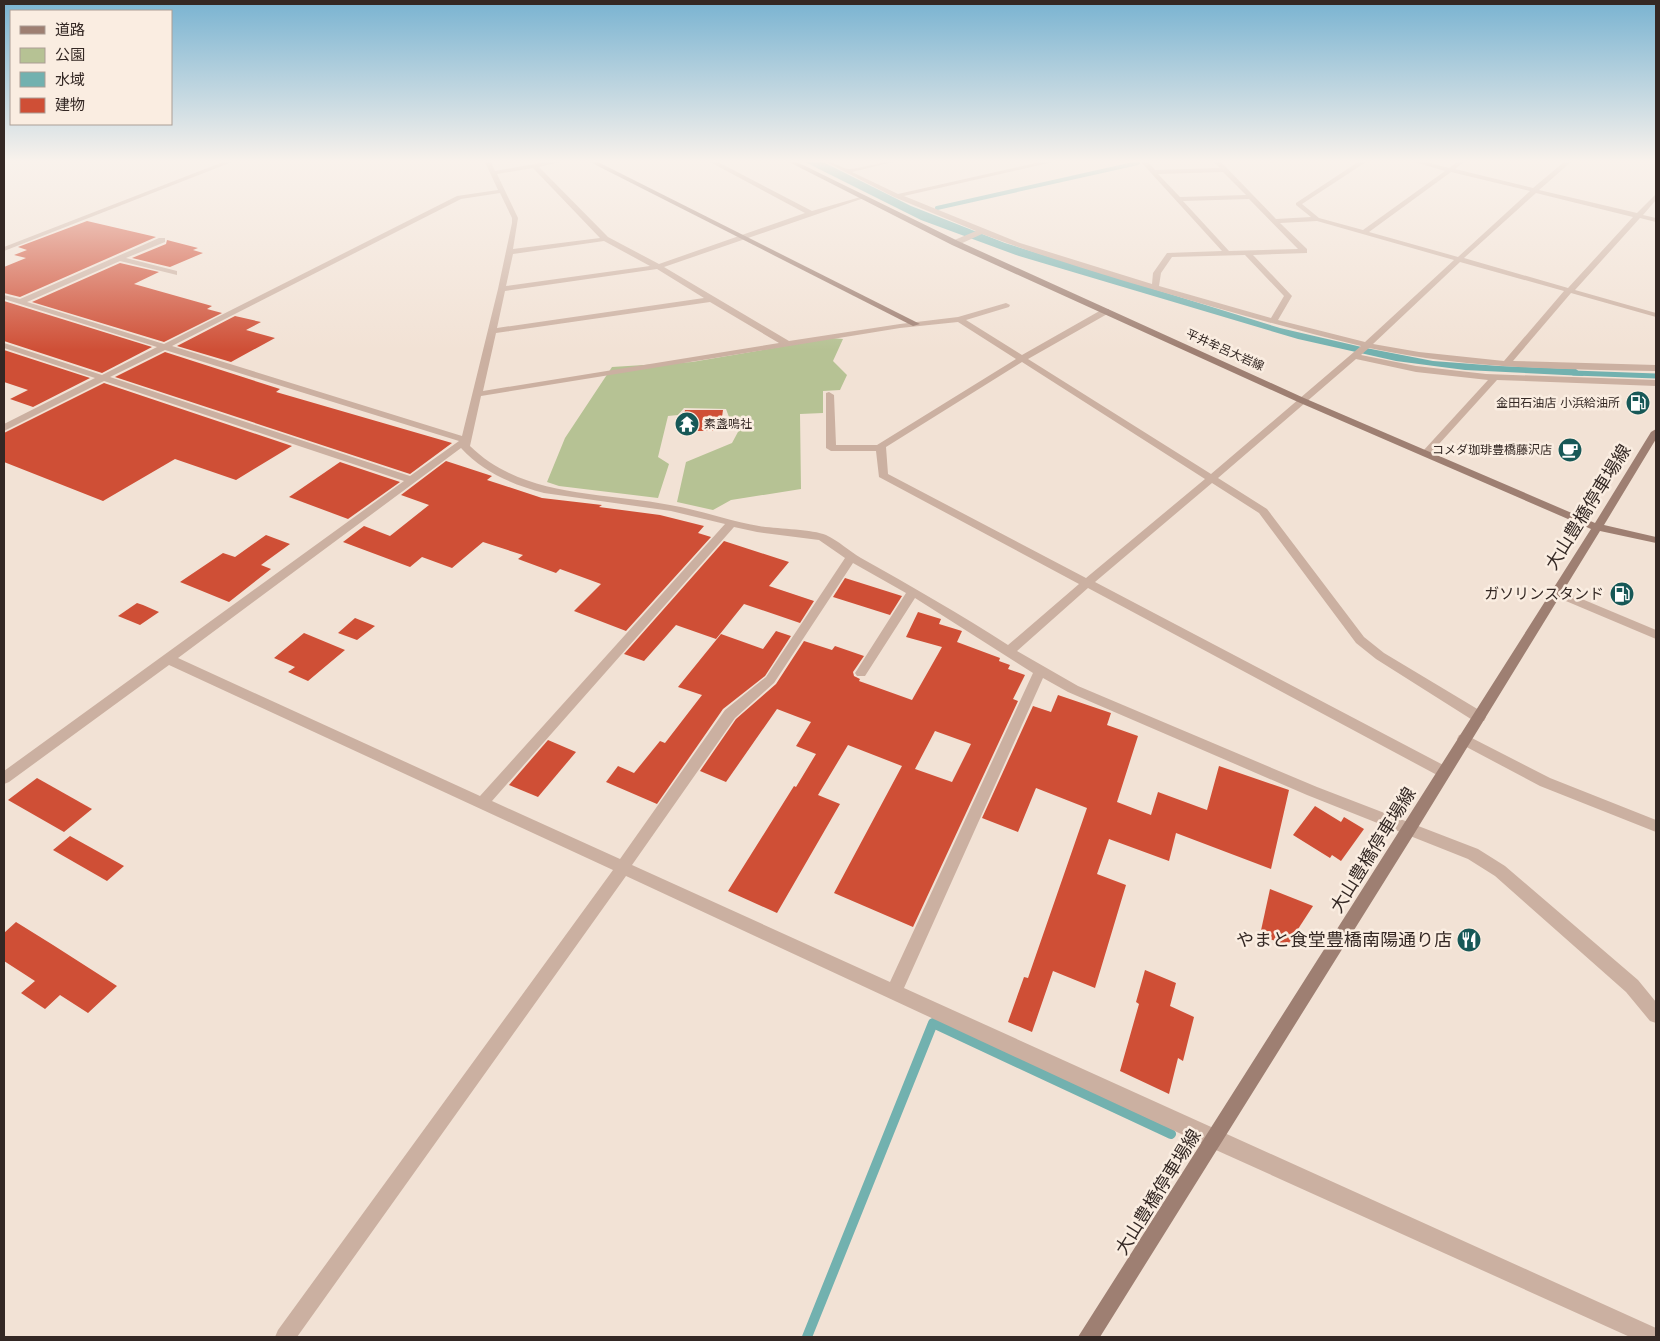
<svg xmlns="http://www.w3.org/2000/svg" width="1660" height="1341" viewBox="0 0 1660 1341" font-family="'DejaVu Sans','Noto Sans JP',sans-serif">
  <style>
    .green { fill: #b6c294 }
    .water { fill: #72b1af }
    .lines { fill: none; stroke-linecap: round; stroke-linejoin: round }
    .stream-far2 { stroke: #72b1af; stroke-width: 4 }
    .stream-far1 { stroke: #72b1af; stroke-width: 5 }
    .stream { stroke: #72b1af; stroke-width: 10 }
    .building { fill: #cf4f36; fill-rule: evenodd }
    .street { fill: #cbb0a1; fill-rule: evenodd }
    .secondary { fill: #9e7f72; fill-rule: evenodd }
    .labels { text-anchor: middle; stroke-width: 5; stroke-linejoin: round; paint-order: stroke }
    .far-street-label { font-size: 12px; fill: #342824; stroke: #faede1 }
    .far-poi-label { font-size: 12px; fill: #342824; stroke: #faede1; text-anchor: end }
    .poi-label { font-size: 15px; fill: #342824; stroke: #faede1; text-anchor: end }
    .near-street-label { font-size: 18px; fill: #342824; stroke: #faede1 }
    .near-poi-label { font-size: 18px; fill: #342824; stroke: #faede1; text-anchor: end }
  </style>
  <rect width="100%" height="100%" fill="#f2e2d5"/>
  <polygon class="green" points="832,338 843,339 833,361 847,375 840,390 823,391 823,413 800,414 801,489 731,500 713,510 677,502 686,462 732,443 745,419 729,417 726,409 684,408 678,415 668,416 658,457 669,464 658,498 559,486 547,482 565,438 612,367 692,362"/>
  <polygon class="water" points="805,162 823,162 911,206 1005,243 1280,328 1366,348 1433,361 1499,366 1576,369 1584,376 1465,370 1434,366 1396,361 1298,339 1019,256 921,220"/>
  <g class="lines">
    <polyline class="stream-far2" points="937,208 1138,163"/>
    <polyline class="stream-far1" points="1574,373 1656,376"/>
    <polyline class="stream" points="807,1337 933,1023 1171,1134"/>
  </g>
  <g class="building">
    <polygon points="87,221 156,237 20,297 4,293 4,267 26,258 14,255 27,250 18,247"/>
    <polygon points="167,240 198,248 193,250 203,253 170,267 132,258 166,244"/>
    <polygon points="120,263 159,272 134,284 212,306 207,309 222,313 164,342 32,302"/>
    <polygon points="4,301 152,347 102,373 4,341"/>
    <polygon points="235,316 261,322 246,330 275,338 231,362 177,346"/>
    <polygon points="4,350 90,378 33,407 10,399 28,390 4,382"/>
    <polygon points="165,352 280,389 276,392 452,443 410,474 115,377"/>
    <polygon points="104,383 292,446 236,480 175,459 103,501 4,462 4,433"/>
    <polygon points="685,410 723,410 720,431 681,431"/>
    <polygon points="446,461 492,476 487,480 542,498 602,505 599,507 660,515 704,526 698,533 711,537 626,631 574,611 601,584 560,569 556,573 518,559 523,555 483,542 452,568 422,557 410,567 343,542 364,526 390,536 429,505 401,495"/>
    <polygon points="340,462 400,482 348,519 289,497"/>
    <polygon points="266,535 290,544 261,565 271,569 229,602 180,582 223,553 235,557"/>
    <polygon points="724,541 789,562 769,586 814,601 800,623 744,604 716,639 676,625 644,661 624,654"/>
    <polygon points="845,578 902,596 890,615 833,597"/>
    <polygon points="137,603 143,605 159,612 140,625 118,616"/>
    <path d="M918,612L941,619L939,624L962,631L957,642L1000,658L999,661L1010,665L1008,669L1025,675L1013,699L1018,701L913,927L834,893L902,766L848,745L818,795L840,804L777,913L728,891L794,786L796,787L816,754L796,746L811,722L777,709L726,782L700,771L736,719L776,684L804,641L832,650L835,646L864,656L853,672L854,676L860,679L859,681L912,700L942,647L906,637ZM935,731L971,744L952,782L915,769Z"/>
    <polygon points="355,618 375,626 357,640 338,633"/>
    <polygon points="776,631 791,636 765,676 723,709 657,804 606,782 618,766 634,773 660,741 665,743 702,695 678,687 721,634 763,649"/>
    <polygon points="304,633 345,650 308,681 288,672 295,667 274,658"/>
    <polygon points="1058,695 1111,713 1107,725 1138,736 1117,802 1151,815 1158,792 1207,810 1219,766 1289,790 1271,869 1176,833 1169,861 1109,839 1097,874 1126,885 1095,988 1053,971 1032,1032 1008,1022 1024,977 1028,978 1087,808 1036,788 1018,832 982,818 1033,706 1051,712"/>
    <polygon points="548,740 576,752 538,797 509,785"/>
    <polygon points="37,778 92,809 64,832 8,800"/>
    <polygon points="1315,806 1341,822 1344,817 1364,829 1341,861 1332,855 1330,858 1293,835"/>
    <polygon points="70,836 124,866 107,881 53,850"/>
    <polygon points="1270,889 1313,906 1287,946 1260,935"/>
    <polygon points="16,922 53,945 117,986 88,1013 60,995 45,1009 21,993 35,981 4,961 4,933"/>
    <polygon points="1145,970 1176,983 1170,1006 1194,1017 1183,1061 1178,1058 1169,1094 1120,1071 1139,1004 1136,1002"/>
  </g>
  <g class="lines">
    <g class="street">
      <polygon points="223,162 232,162 4,251 4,247"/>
      <path d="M485,162H491L495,171L545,162H560L539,167L608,237L659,264L805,213L710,162H718L812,211L864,196V198L664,267L789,341L900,324L958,317L1006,303L1010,305L1009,307L966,320L1022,355L1103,309H1109V313L1028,359L1211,474L1361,346C1309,334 1261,320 1210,306C1134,284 1057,262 982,234L958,245H952V241L976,231L894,197L826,162C836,162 842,169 849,169C864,168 878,162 893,162L852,172L898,194L1040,162H1053L904,196L1020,243L1152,284L1153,273L1167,253L1222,251L1141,162H1148L1155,170L1220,168L1214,162H1221L1276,219L1311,217L1296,205V203L1358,162H1366L1302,204L1319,218L1363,230L1445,171L1414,162H1426L1449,168L1457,162H1464L1455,169L1533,188L1564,162H1571L1539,190L1637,213L1656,194V200L1643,215L1656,218V222L1640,218L1575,290L1656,313V317L1571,293L1513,361L1656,365V371C1560,370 1463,368 1369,348L1361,355L1416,366L1486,374L1656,380V386L1497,380L1429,455H1423V451L1488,380L1416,372L1356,359L1218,478L1267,509L1364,637L1384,653L1484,713L1486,717L1484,721H1474L1376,659L1356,643L1259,513L1212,483L1095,582L1447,767L1449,771L1447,775L1442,777L1437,775L1088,588L1017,651L1078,686L1317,787L1478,849L1505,866L1638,980L1656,1002V1023L1650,1021L1626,992L1495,876L1468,859L1307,795L1068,692L1043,678L904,988L1656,1328V1337H1630L1207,1146L626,876L297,1337H275L278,1330L613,870L169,665L9,782L4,784V771L404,481L104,381L4,431V424L95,378L4,348V343L102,375L157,347L4,299V295L20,299L159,238H165V242L126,258L177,271V275L120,261L27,302L164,344L457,196L498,190ZM533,168L600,238L513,249L518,218L497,174ZM1223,172L1246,195L1180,197L1158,174ZM1451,172L1530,191L1458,257L1369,232ZM500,193L512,218V223L498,289L462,436L172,346L461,199ZM1536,193L1633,217L1568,288L1464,258ZM1249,199L1298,249L1229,251L1183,201ZM1317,221L1454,260L1365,342L1278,320L1292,296L1253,255L1307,253V249L1280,223ZM604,241L650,266L506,286L513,254ZM1245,255L1284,296L1271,318L1159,286L1161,273L1172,257ZM1460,262L1564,291L1504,361L1419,352L1373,344ZM657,269L704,298L497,328L505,291ZM710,302L779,343L483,391L496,333ZM958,322L1016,359L877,445H836L834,395L829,392L826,393V448L831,451H876L879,477L1079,584L1008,645C960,614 911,586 861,558C849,551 839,541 826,535C812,529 776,529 759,526C729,521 700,510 670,505C602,492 523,498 470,446L481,396L900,328ZM165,350L459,441L410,476L110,377ZM1022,362L1205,479L1086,578L888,474L886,447ZM461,448C483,472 513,485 544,493L671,511L725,524L480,796L178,658ZM734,527L757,532L819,540L845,558L766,677L725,710L620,859L492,801ZM853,563L906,593L857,670L855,673L857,676H865L915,598L1033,673L890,982L632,865L735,718L774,683Z"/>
      <polygon points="1558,589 1656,630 1656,639 1554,596 1552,593"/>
      <polygon points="1464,734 1550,778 1656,820 1656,832 1540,786 1459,743 1457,739 1459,735"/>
    </g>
    <g class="secondary">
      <polygon points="590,162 598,162 920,324 913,326"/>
      <polygon points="789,162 797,162 958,241 1304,398 1595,523 1651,432 1656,429 1656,439 1604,525 1656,537 1656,543 1600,531 1414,834 1100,1337 1078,1337 1591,529 1298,402 952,245"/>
    </g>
  </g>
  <linearGradient id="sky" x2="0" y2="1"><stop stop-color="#79b3d1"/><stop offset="0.46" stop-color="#f9f2ec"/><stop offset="1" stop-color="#f9f2ec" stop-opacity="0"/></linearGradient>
  <rect width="1660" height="350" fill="url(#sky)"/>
  <defs>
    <symbol id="fuel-disc" viewBox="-11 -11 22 22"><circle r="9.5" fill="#175857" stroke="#faede1"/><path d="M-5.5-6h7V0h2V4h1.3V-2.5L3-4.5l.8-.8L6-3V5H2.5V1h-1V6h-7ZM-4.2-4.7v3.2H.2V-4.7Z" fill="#fff"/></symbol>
    <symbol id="temple-disc" viewBox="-11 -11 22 22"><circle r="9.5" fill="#175857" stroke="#faede1"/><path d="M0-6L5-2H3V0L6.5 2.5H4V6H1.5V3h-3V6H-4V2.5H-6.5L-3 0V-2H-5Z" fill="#fff"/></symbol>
    <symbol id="cafe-disc" viewBox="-11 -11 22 22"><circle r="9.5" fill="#175857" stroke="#faede1"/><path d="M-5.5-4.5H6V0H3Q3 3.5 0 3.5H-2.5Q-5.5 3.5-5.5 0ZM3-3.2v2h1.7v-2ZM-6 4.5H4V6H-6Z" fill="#fff"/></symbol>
    <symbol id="restaurant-disc" viewBox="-11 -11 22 22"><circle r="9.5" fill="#175857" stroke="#faede1"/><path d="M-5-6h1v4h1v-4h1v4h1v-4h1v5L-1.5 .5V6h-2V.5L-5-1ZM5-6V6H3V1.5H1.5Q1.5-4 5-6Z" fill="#fff"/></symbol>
  </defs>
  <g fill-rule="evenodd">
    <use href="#fuel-disc" x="1624" y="389" width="28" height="28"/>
    <use href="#temple-disc" x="673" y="410" width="28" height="28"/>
    <use href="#cafe-disc" x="1556" y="436" width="28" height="28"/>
    <use href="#fuel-disc" x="1608" y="580" width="28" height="28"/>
    <use href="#restaurant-disc" x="1455" y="926" width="28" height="28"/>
  </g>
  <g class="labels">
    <g class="far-street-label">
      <text transform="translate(1225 350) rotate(24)" y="4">平井牟呂大岩線</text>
    </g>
    <g class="far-poi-label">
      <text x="1620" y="407">金田石油店 小浜給油所</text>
      <text x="704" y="428" text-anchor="start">素盞鳴社</text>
      <text x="1552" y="454">コメダ珈琲豊橋藤沢店</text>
    </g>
    <g class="poi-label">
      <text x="1604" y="599">ガソリンスタンド</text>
    </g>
    <g class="near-street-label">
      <text transform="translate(1588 507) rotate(-58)" y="6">大山豊橋停車場線</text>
      <text transform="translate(1373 850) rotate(-58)" y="6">大山豊橋停車場線</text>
      <text transform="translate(1158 1192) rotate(-58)" y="6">大山豊橋停車場線</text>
    </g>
    <g class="near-poi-label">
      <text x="1452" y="946">やまと食堂豊橋南陽通り店</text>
    </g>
  </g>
  <rect width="1660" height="1341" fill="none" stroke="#342824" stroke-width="10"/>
  <rect x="10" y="10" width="162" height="115" fill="#faede1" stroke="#ab9e95"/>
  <rect x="20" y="26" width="25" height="8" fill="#9e7f72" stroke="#ab9e95"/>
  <text x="55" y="35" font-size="15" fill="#342824">道路</text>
  <rect x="20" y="48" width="25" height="15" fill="#b6c294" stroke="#ab9e95"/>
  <text x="55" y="60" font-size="15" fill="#342824">公園</text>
  <rect x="20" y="72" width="25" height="15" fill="#72b1af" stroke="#ab9e95"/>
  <text x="55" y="85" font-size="15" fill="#342824">水域</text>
  <rect x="20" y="98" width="25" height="15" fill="#cf4f36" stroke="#ab9e95"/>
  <text x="55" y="110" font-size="15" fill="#342824">建物</text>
</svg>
